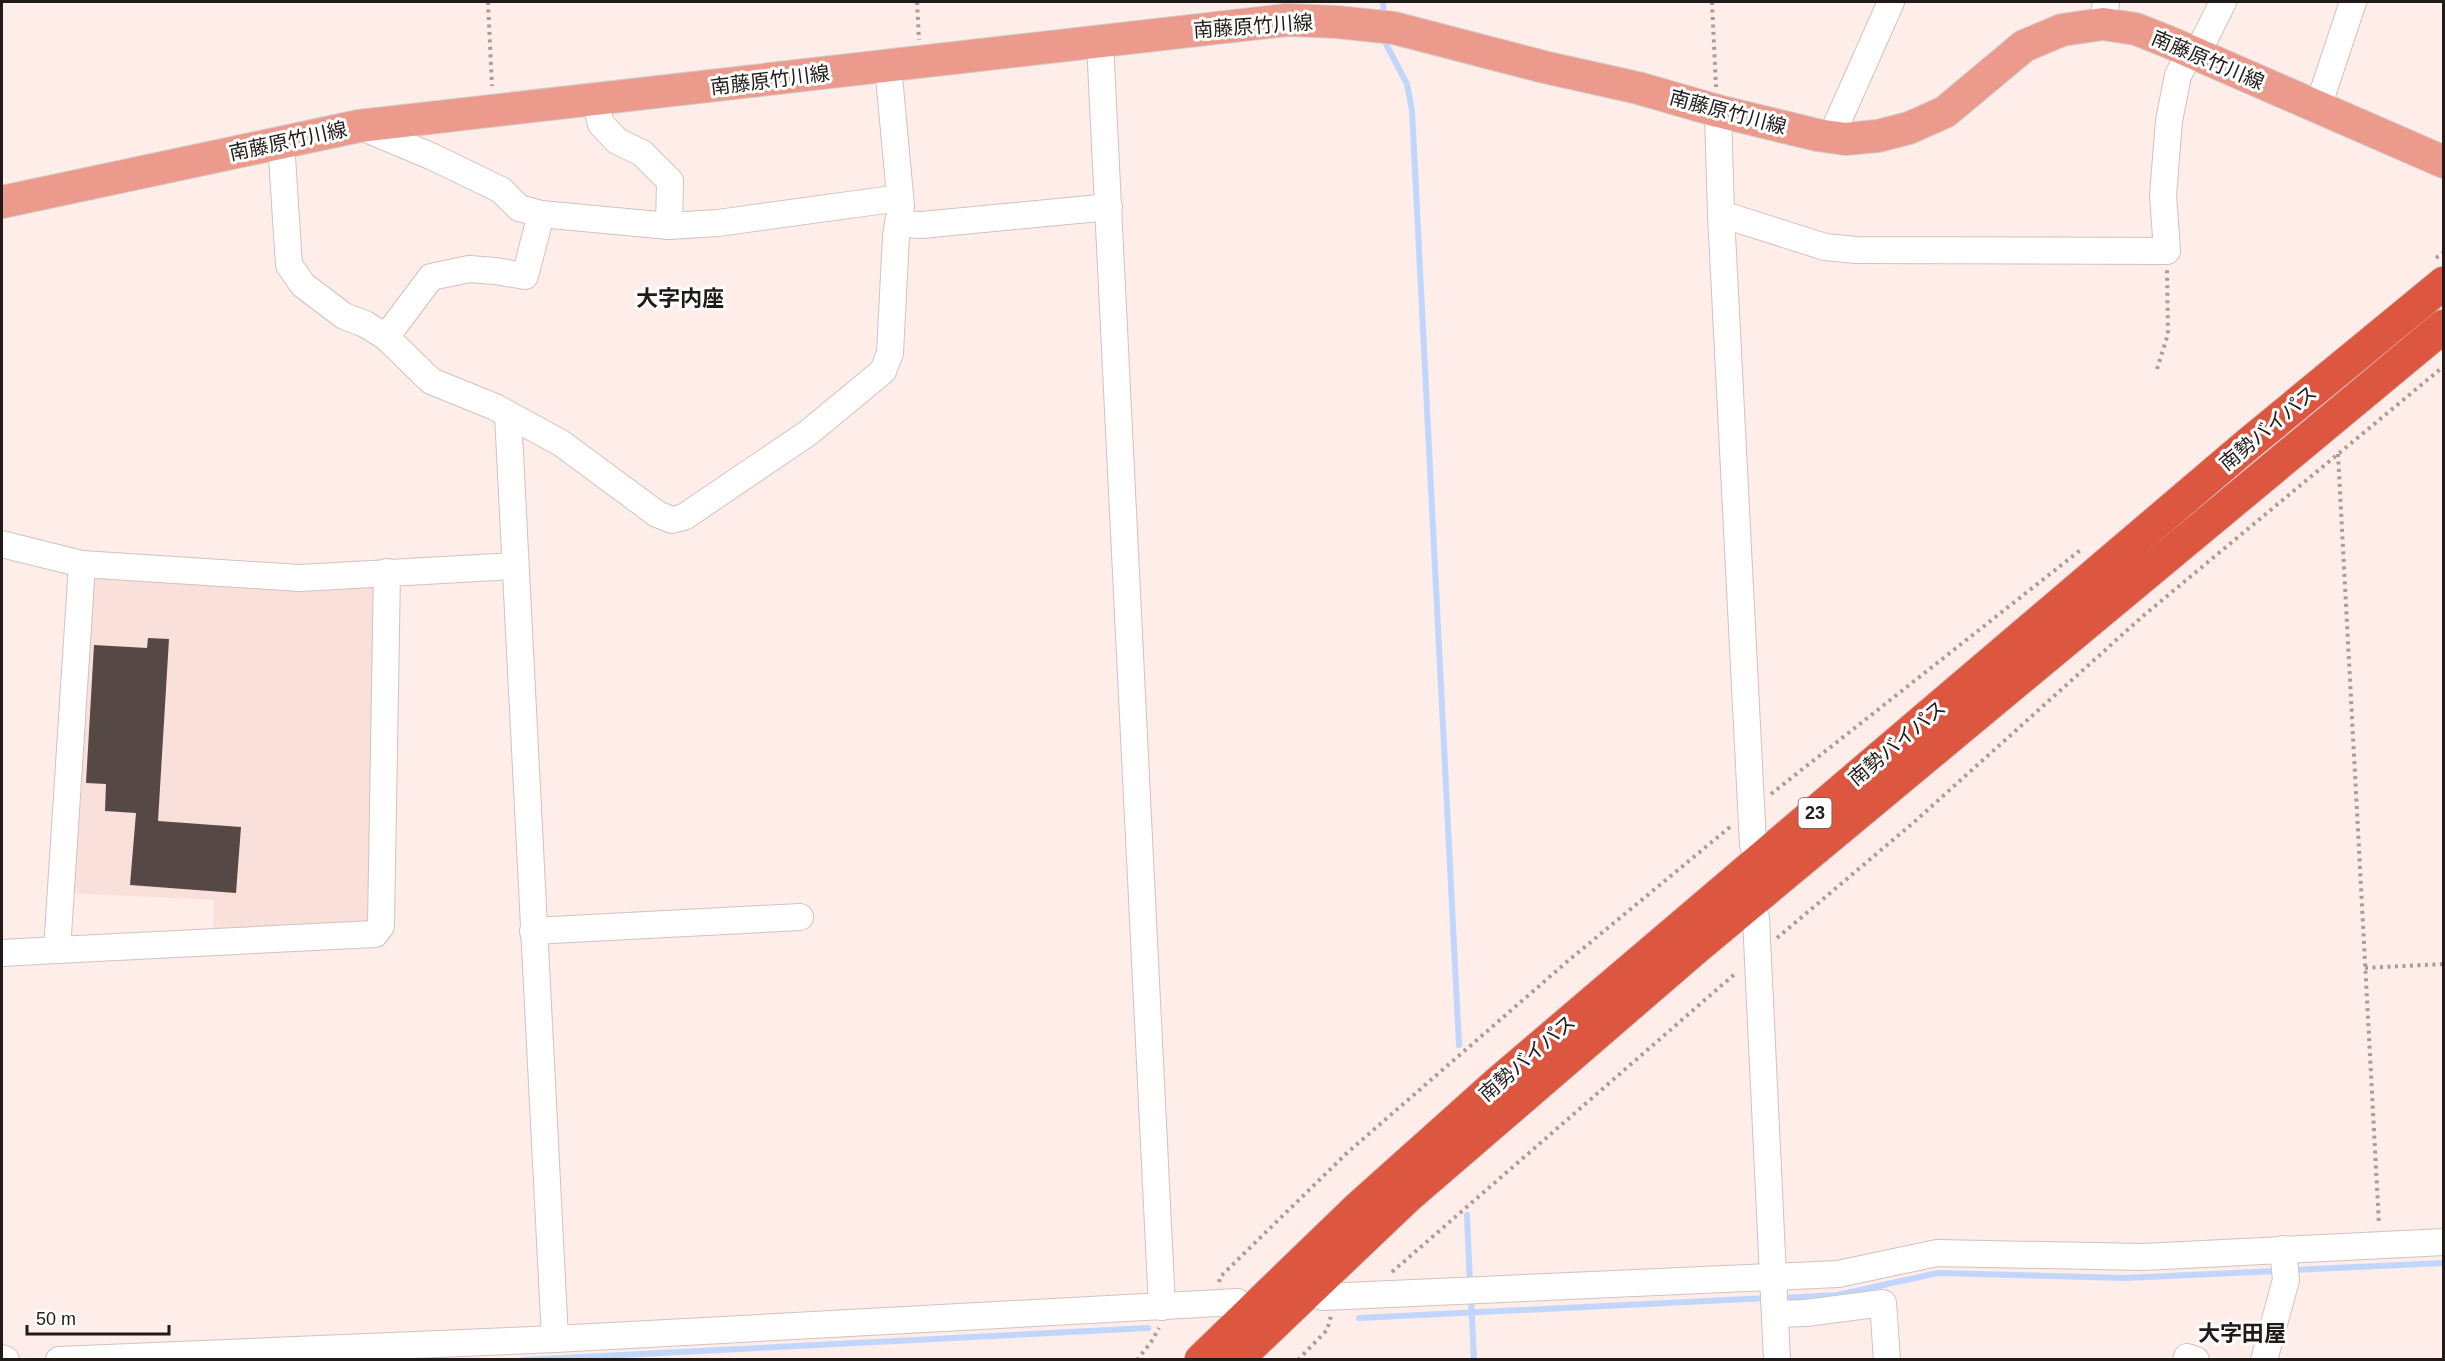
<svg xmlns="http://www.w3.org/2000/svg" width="2445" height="1361" viewBox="0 0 2445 1361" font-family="Helvetica,'Noto Sans JP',sans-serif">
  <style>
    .built { fill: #f9e0db }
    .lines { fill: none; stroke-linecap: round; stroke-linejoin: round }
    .stream { stroke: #c1d6fd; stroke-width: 6 }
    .building { fill: #564845 }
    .minor-casing { stroke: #d2c2be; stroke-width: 28 }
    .major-casing { stroke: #d2d1d1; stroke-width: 34 }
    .highway-casing { stroke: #d2d1d1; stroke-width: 35 }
    .path { stroke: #a99c99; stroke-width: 4; stroke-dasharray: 3 4.5; stroke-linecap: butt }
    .minor { stroke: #fff; stroke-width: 26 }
    .major { stroke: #eb9a8c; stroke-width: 32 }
    .highway { stroke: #dd5740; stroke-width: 33 }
    .labels { text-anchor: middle; stroke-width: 6; stroke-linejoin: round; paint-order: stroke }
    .shield { fill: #fefefe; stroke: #635f5e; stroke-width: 1.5 }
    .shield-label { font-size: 18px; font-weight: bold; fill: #201b19 }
    .street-label { font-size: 20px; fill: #201b19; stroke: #fefefe }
    .quarter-label { font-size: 22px; font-weight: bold; fill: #201b19; stroke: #fefefe }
  </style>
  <rect width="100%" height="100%" fill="#feede9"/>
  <polygon class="built" points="90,573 373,584 377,588 377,921 213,935 214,900 68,893"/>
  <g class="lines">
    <g class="stream">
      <polyline points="1383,2 1384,19"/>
      <polyline points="1386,35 1386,44 1407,84 1412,110 1459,1045"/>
      <polyline points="1467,1215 1470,1284"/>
      <polyline points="2291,1270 2444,1263"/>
      <polyline points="1471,1297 1474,1360"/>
      <polyline points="1781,1298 1837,1295 1938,1273 2124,1278 2278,1271"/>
      <polyline points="1359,1318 1768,1298"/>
      <polyline points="523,1360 1148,1328"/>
    </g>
  </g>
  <polygon class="building" points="148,638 169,639 158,821 241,827 236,893 130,885 136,813 105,811 106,784 86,783 94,645 147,648"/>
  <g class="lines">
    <defs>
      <g id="minor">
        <polyline points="2103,24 2106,2"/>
        <polyline points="1100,43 1162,1307"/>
        <polyline points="2318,107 2353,2"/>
        <polyline points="1718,111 1721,214 1753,844"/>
        <polyline points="359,126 433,157 501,190 519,208 541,214 669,226 670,181 642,153 617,141 601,124 595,100"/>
        <polyline points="1831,137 1891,2"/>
        <polyline points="281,142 289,265 303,285 344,316 365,324 386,337 431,381 495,407 561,443 657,514 672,520 684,517 808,433 883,371 890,353 896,236 901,206 888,66"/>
        <polyline points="1721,214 1825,247 1856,250 2167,251 2163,195 2169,121 2178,75 2191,52 2202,44 2223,2"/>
        <polyline points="898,224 922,225 1109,207"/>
        <polyline points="669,226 718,223 900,198"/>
        <polyline points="386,337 431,277 469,269 495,271 525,276 541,214"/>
        <polyline points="508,415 555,1339"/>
        <polyline points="2,544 82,564 300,578 514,566"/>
        <polyline points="1756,918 1777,1360"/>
        <polyline points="533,931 800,917"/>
        <polyline points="57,950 375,934 381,926 387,572"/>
        <polyline points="2,953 57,950 82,564"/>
        <polyline points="1323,1297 1838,1274 1937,1253 2143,1257 2444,1242"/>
        <polyline points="1775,1314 1806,1313 1883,1303 1887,1360"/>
        <polyline points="2,1358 6,1360"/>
        <polyline points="59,1360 555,1339 1237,1302"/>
        <polyline points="2186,1360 2187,1357 2196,1360"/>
        <polyline points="2264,1360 2286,1280 2283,1249"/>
      </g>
      <polyline id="major" points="2,202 359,126 1287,20 1337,22 1394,28 1544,67 1638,88 1718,111 1817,135 1845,139 1878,136 1909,128 1945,112 2024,46 2062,30 2103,24 2136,29 2171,43 2444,162"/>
      <g id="highway">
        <polyline points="1201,1360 1357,1209 1500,1081 2247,445 2444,283"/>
        <polyline points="1236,1360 1407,1197 1697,947 2444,326"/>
      </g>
    </defs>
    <use href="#minor" class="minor-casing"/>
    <use href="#major" class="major-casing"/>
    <use href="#highway" class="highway-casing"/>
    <g class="path">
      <polyline points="488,2 492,86"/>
      <polyline points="917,2 919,40"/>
      <polyline points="1712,2 1716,87"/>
      <polyline points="2436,258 2444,252"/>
      <polyline points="2157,369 2168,334 2167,270"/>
      <polyline points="2338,454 2379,1225"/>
      <polyline points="1771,794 2083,548"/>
      <polyline points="1777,938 1913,823 2143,616 2444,366"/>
      <polyline points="2365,968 2444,964"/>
      <polyline points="1392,1272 1737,972"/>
      <polyline points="1219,1282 1220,1277 1348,1152 1569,960 1730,827"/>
      <polyline points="1137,1360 1151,1342 1159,1328"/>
      <polyline points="1298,1360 1327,1330 1331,1316"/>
    </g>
    <use href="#minor" class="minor"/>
    <use href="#major" class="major"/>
    <use href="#highway" class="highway"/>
  </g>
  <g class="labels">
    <rect class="shield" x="1798.5" y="798" width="33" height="30" rx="4.5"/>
    <g class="shield-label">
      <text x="1815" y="819">23</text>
    </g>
    <g class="street-label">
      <text transform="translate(1253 26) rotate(-4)" y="7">南藤原竹川線</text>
      <text transform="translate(2208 60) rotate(23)" y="7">南藤原竹川線</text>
      <text transform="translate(770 80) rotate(-7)" y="7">南藤原竹川線</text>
      <text transform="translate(1728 112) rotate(15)" y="7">南藤原竹川線</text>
      <text transform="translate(288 141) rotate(-12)" y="7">南藤原竹川線</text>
      <text transform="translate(2268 428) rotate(-40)" y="7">南勢バイパス</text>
      <text transform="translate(1897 743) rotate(-40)" y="7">南勢バイパス</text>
      <text transform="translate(1527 1058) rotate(-41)" y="7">南勢バイパス</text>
    </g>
    <g class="quarter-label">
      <text x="680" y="306">大字内座</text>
      <text x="2242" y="1341">大字田屋</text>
    </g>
  </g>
  <rect width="2445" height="1361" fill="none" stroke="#201b19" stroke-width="6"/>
  <path d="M27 1325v9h142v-9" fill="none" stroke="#201b19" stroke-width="3"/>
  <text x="36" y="1325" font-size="18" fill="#201b19" stroke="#fefefe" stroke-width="4.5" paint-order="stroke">50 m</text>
</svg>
